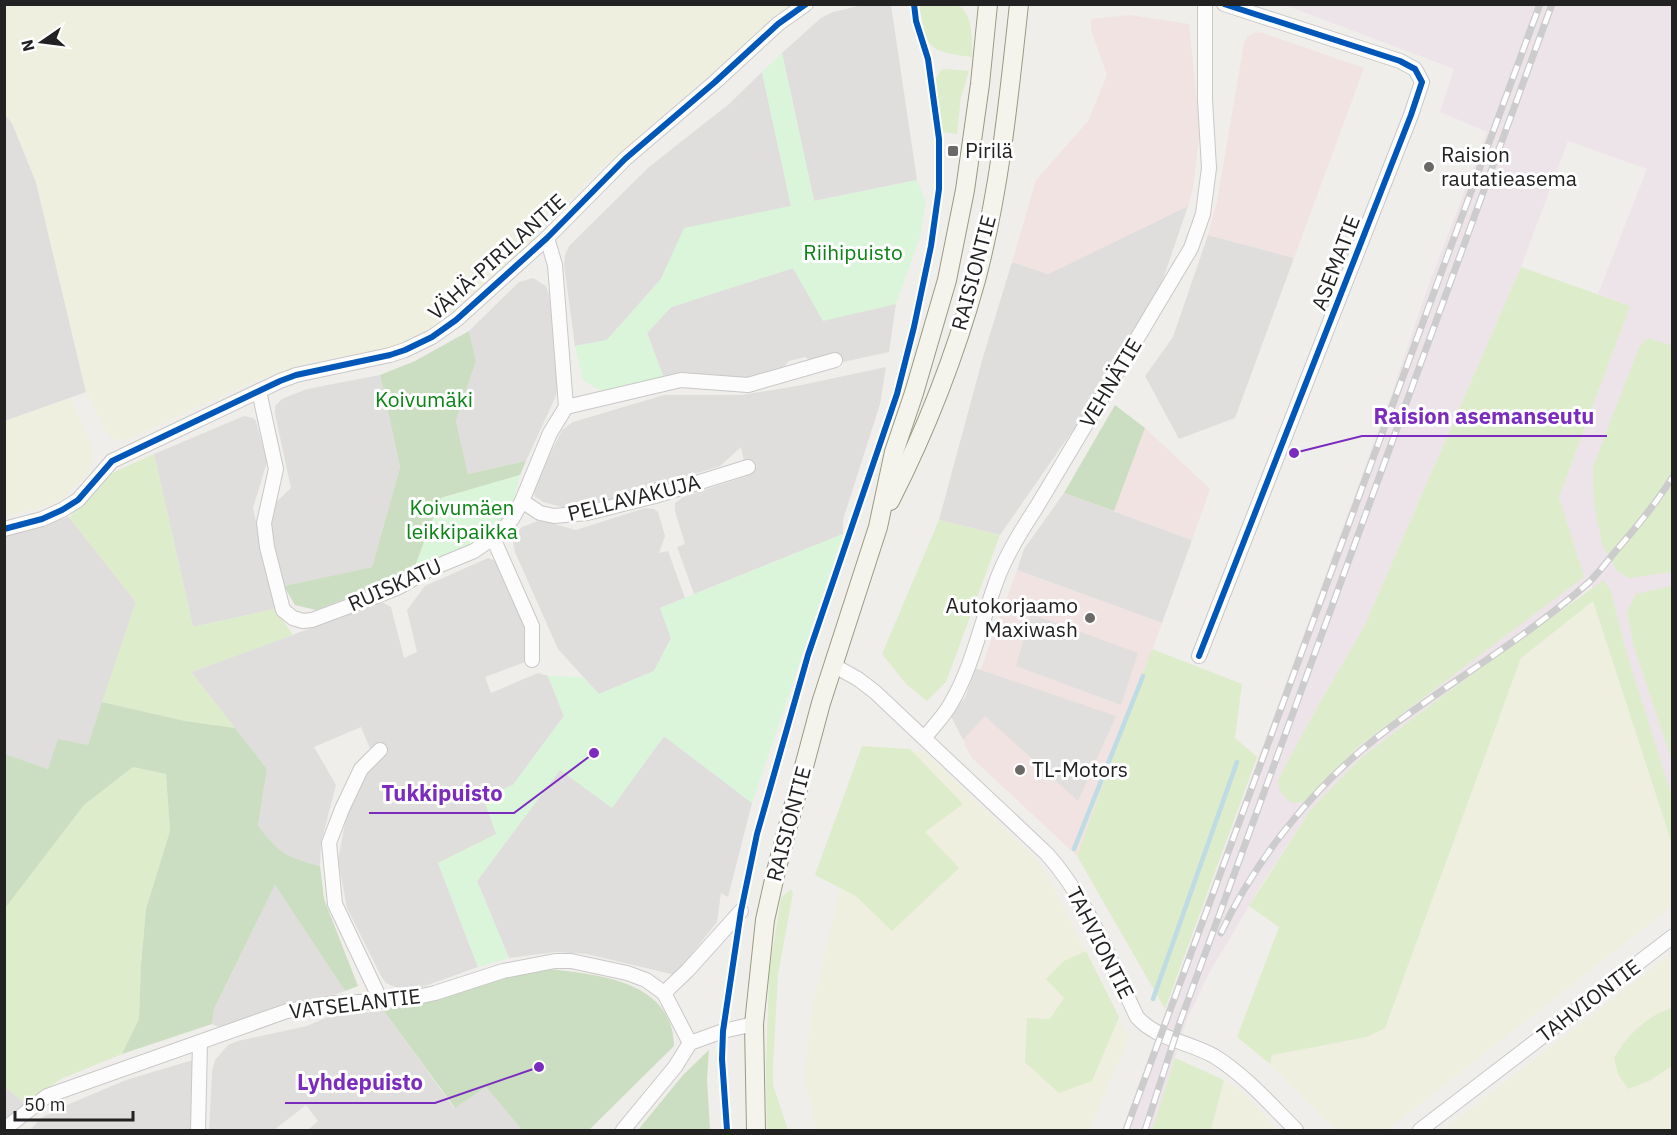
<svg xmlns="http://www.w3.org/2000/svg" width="1677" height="1135" viewBox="0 0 1677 1135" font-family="'IBM Plex Sans',sans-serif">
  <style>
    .residential { fill: #dfdedc }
    .commercial { fill: #f1e3e1 }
    .industrial { fill: #ede4e9; fill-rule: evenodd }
    .farmland { fill: #efefdf }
    .grass { fill: #ddeccb }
    .forest { fill: #cbdec1 }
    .park { fill: #daf5da }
    .parking { fill: #e0dfde }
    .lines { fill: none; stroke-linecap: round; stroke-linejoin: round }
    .stream { stroke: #bfdbe3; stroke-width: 4.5 }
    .minor-casing { stroke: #c9c8c7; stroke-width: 16 }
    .secondary-casing { stroke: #999a82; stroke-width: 20 }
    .minor { stroke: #fdfcfc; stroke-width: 14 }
    .secondary { stroke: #f4f4ed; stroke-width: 18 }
    .rail-casing { stroke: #ccc; stroke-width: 7 }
    .rail { stroke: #fff; stroke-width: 4.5; stroke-dasharray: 14; stroke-linecap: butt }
    .cycleway-casing { stroke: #fff; stroke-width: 10 }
    .cycleway { stroke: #0057b8; stroke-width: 6 }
    .poi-dot { fill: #6a6968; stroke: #fff; stroke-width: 2 }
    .labels { text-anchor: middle; stroke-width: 6; stroke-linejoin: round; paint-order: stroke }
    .poi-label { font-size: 21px; fill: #222; stroke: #fff; text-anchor: start }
    .park-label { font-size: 21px; fill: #0c8416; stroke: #fff }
    .street-label { font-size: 21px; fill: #222; stroke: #fff }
    .leader { fill: none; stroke: #7b2cbf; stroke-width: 2 }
    .callout-dot { fill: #7b2cbf; stroke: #fff; stroke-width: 2 }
    .callout-label { font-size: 22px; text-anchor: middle; font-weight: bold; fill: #7b2cbf; stroke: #fff; stroke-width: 6; stroke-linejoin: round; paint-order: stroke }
  </style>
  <rect width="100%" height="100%" fill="#f0eeeb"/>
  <g class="residential">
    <polygon points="862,5 891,5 917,180 814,201 782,53 821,18 833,12"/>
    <polygon points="762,72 791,206 684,229 661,279 607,340 575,346 564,265 565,255 569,246 649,167 729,104"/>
    <polygon points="4,114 12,123 36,182 86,392 5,421"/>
    <polygon points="1188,206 1160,288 1108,380 1000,535 939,520 983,357 1012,262 1048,274"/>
    <polygon points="1208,235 1294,258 1235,418 1179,439 1145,376 1173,337"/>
    <polygon points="793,268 823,320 896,304 889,352 820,367 805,357 789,361 776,375 740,380 665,381 647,333 671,307"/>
    <polygon points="533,278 546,286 549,295 558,366 558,388 555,398 526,461 468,474 456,421 476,361 469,331 519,282"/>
    <polygon points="886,367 880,404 843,520 843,534 694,594 677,547 685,544 675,511 675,503 683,497 747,476 741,447 720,466 576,511 543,502 534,496 535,485 559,436 562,430 573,422 664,395 741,395 797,386"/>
    <polygon points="380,375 400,467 372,567 284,586 267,511 291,488 275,414 275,406 282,399 307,389"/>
    <polygon points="244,416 253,418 256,421 267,462 253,508 275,609 193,627 154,454"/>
    <polygon points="1064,493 1192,540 1162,623 1017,570 1024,549"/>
    <polygon points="645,508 654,509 658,512 665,536 659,553 668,551 685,598 660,608 671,638 654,671 599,694 558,649 515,552 513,542 515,535 522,527 540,520 576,530"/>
    <polygon points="69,517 136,602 88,745 48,769 5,754 5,534"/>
    <polygon points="488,558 498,562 538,650 533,659 485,677 491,693 538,673 548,676 564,716 513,785 483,797 497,834 438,863 478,967 422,987 407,988 395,987 386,983 381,976 347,908 338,860 349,802 374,758 361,727 314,747 336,785 321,843 320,866 294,858 278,851 258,826 267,769 191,672 382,602 391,607 404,658 417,652 407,610 425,586"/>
    <polygon points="664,736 752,803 728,897 721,893 717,922 675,975 587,954 556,952 509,958 477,881 560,769 612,807"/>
    <polygon points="275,885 345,991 302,1006 219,1027 212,1024 214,1009"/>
    <polygon points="384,1011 454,1108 486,1087 522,1130 308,1130 318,1121 306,1105 274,1130 209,1130 212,1071 215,1060 228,1045 238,1041 307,1026 330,1016"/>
    <polygon points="193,1060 193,1130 30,1130 41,1118 67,1105 126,1080"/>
    <polygon points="5,1087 25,1103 5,1126"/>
  </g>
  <g class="commercial">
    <polygon points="1130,15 1189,24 1200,130 1193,188 1188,206 1048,274 1012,262 1036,180 1088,121 1107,75 1091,30 1091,19"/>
    <polygon points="1260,32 1364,68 1294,258 1208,235 1217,201 1244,44 1247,37 1253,33"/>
    <polygon points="1145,428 1210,489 1192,540 1114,511"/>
    <polygon points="1017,570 1162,623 1077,856 973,759 965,746 962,730 964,715"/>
  </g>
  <path class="industrial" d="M1285,5H1672V816L1607,605L1591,586L1548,621L1456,686L1362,757L1311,809L1262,884L1208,975L1187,1020L1152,1130H1122L1392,393L1426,292L1487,132L1440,112L1454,69ZM1568,141L1647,169L1598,294L1630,306L1559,497L1583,576L1359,746L1304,802L1278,780L1310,720L1365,625L1521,267Z"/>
  <g class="farmland">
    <polygon points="5,5 790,5 595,174 522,251 429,330 402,345 300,365 246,385 126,440 115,439 108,435 86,392 36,182 12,123 5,114"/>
    <polygon points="71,398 92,448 93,458 88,473 65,497 51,504 5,518 5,421"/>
    <polygon points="1593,601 1672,844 1672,906 1387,1130 1336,1130 1270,1064 1272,1055 1367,1037 1385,1028 1521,658"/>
    <polygon points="922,750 1037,859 1056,892 1129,1038 1089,1130 819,1130 816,1128 806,1085 806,1062 812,1009 842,881 875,757"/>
    <polygon points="1672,953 1672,1008 1667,1009 1649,1081 1672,1066 1672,1130 1443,1130"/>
    <polygon points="1224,1080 1244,1093 1277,1130 1211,1130"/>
  </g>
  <g class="grass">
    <path d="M919,5C930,4 947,1 957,5C974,12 972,43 972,57C927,51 927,49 919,5Z"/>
    <polygon points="946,69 969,71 961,97 957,134 942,132 934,82 941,70"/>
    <path d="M1521,267L1630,306L1559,497L1584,577L1359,746L1304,802L1292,803C1283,796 1279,792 1278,780L1310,720L1365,625Z"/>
    <polygon points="1648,338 1672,346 1672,572 1629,578 1617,571 1602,544 1594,504 1593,467 1640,345"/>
    <polygon points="154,454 193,627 275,609 293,635 191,672 235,728 185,721 102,702 136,602 69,517 89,499 108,475"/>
    <polygon points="939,520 1000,535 946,682 927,701 906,684 882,654"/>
    <polygon points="1604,580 1611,591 1625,648 1672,797 1672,844 1593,601 1521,658 1385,1028 1367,1037 1272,1055 1270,1064 1237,1037 1279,927 1249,906 1311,809 1362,757 1456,686"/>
    <polygon points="1672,586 1672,761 1634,647 1627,612 1636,594"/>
    <polygon points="1152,649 1242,684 1235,738 1257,757 1165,1009 1077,856"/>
    <polygon points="862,746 910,749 963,804 925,832 959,868 892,931 856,896 815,875"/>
    <polygon points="133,767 166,774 170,831 146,909 141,965 139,1019 122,1054 61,1079 25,1103 5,1087 4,908 84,805"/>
    <polygon points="791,889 793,893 778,974 773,1067 773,1085 788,1130 767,1130 766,1068 769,973 781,898"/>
    <polygon points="1086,951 1119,1017 1092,1081 1059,1093 1025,1062 1027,1018 1050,1019 1064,998 1046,979 1064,961"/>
    <path d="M1672,1008V1066L1649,1081L1628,1089L1618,1074L1614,1058C1625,1037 1649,1014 1672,1008Z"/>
    <polygon points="1175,1058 1224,1080 1211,1130 1152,1130"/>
  </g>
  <g class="forest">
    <polygon points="469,331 476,361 456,421 468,474 526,461 520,475 441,498 414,569 374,588 316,610 295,605 284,586 372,567 400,467 380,375 415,361"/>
    <polygon points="1115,405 1145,428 1114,511 1064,493"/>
    <path d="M102,702L185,721L235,728L267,769L258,826C281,855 285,856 320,866L324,899L358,986L345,991L275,885L214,1009L212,1024L122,1054L139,1019L141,965L146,909L170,831L166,774L133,767L84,805L5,908V754L48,769L58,739L88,745Z"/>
    <path d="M550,969C600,975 673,981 674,1046L589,1130H522L486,1087L455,1108L384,1011L515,975Z"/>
    <polygon points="709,1050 707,1079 710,1130 638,1130 683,1075"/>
  </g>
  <g class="park">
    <polygon points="782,53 814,201 917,180 926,202 920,237 896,304 823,321 793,268 671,307 647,333 665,381 601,391 583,380 575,346 607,340 661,279 684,228 791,206 762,72"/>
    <path d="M520,475C517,486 515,497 511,507C496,547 450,556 414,569L441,498Z"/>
    <polygon points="843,534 752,803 664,736 612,808 560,770 477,881 509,958 478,967 438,863 496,834 483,797 513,785 564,716 548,676 583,677 599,694 654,671 671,638 660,608"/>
  </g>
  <g class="parking">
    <polygon points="1031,614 1138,653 1121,705 1016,666"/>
    <polygon points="975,668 1116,716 1078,801 985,716 963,740 950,714 965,698"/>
  </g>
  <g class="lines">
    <g class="stream">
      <polyline points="1074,849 1143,676"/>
      <polyline points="1153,999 1237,762"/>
    </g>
    <defs>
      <g id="minor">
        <polyline points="259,391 276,469 264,523 267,547 283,610 293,618 303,621 312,620 374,597 399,587 428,570 474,551 500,533 512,519 522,501 550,433 566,407 555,265 547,238"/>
        <polyline points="566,407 681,380 748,385 835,360"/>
        <polyline points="522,501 540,513 554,516 587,513 655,496 748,467"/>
        <polyline points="4,529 42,519 62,510 78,500 112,461 280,381 296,375 390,355 405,350 432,337 456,320 547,238 625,159 715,82 778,24 806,4"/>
        <polyline points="493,538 532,626 532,660"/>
        <polyline points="1199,656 1411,115 1422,82 1415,69 1400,61 1224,4"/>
        <path d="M833,665L858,679L875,692L1047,854C1089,901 1110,961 1137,1017C1156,1039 1189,1042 1214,1056C1246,1076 1270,1104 1296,1130"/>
        <path d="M925,737C933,727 943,717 950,705C972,668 981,624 995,585C1004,558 1020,532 1036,508L1191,248L1203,214L1209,168L1205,100V4"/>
        <polyline points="380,750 361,769 342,809 329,843 335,904 381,1001"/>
        <polyline points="664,993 688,970 741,911"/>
        <polyline points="6,1130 11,1124 47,1096 287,1011 336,1003 404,1000 435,993 503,971 555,961 571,961 627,973 646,980 664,993 690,1043"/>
        <polyline points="198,1130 200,1042"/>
        <polyline points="623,1130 675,1067 690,1043 723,1031 754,1024"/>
        <polyline points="1420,1130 1672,937"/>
      </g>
      <g id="secondary">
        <path d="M890,501C926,430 955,356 976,280C1000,190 1009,96 1019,4"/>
        <polyline points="756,1130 754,1024 765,920 776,871 821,703 878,527 894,452 914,393 947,280 965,190 980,84 988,4"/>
      </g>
    </defs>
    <use href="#minor" class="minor-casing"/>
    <use href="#secondary" class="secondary-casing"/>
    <use href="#minor" class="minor"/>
    <use href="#secondary" class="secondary"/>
    <defs>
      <g id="rail">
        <path d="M1221,933C1256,859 1311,790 1375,739C1444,685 1521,642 1587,584C1597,575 1606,563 1614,553C1635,529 1655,505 1672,478"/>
        <polyline points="1126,1130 1540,4"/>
        <polyline points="1145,1130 1179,1025 1552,4"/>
      </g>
    </defs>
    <use href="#rail" class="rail-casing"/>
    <use href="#rail" class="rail"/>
    <defs>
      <g id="cycleway">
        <polyline points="4,529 42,519 62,510 78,500 112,461 280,381 296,375 390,355 405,350 432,337 456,320 547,238 625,159 715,82 778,24 806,4"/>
        <polyline points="1199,656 1411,115 1422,82 1415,69 1400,61 1224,4"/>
        <polyline points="727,1130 722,1059 723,1031 741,911 757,834 808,655 897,394 914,327 931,246 939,189 939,139 928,59 916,21 914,4"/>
      </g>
    </defs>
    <use href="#cycleway" class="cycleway-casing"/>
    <use href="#cycleway" class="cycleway"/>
  </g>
  <g class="poi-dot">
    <rect x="947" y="145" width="12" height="12" rx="3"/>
    <circle cx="1429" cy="167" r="6"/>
    <circle cx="1090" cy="618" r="6"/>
    <circle cx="1020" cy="770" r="6"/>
  </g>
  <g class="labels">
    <g class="poi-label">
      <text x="965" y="158">Pirilä</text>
      <text x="1441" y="162">Raision<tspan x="1441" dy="24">rautatieasema</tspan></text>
      <text x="1078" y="613" text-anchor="end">Autokorjaamo<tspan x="1078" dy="24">Maxiwash</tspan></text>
      <text x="1032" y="777">TL-Motors</text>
    </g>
    <g class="park-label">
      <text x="853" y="260">Riihipuisto</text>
      <text x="424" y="407">Koivumäki</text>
      <text x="462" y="515">Koivumäen<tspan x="462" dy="24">leikkipaikka</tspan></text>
    </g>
    <g class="street-label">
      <text transform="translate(497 257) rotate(-42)" y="7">VÄHÄ-PIRILANTIE</text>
      <text transform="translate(1336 263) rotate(-69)" y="7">ASEMATIE</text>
      <text transform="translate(974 273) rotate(-75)" y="7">RAISIONTIE</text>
      <text transform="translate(1111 383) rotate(-59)" y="7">VEHNÄTIE</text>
      <text transform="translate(634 498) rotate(-14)" y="7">PELLAVAKUJA</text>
      <text transform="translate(395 585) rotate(-24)" y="7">RUISKATU</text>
      <text transform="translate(789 824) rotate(-75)" y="7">RAISIONTIE</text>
      <text transform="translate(1100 943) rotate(63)" y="7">TAHVIONTIE</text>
      <text transform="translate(1589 1001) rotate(-37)" y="7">TAHVIONTIE</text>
      <text transform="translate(355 1004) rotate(-7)" y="7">VATSELANTIE</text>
    </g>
  </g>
  <path class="leader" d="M1294 453L1362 436H1607M594 753L514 813H369M539 1067L435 1103H285"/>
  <g class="callout-dot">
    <circle cx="1294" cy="453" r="6"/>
    <circle cx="594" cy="753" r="6"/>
    <circle cx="539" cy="1067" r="6"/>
  </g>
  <g class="callout-label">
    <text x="1484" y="424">Raision asemanseutu</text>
    <text x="442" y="801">Tukkipuisto</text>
    <text x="360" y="1090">Lyhdepuisto</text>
  </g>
  <rect width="1677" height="1135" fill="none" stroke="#222222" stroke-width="12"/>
  <g transform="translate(42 42) rotate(256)" stroke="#ffffff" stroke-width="4.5" paint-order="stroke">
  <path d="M0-4.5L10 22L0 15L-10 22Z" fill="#222222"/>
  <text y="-9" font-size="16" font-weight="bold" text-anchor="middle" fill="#222222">N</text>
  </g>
  <path d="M15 1111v9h118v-9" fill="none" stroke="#222222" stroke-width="3"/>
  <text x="24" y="1111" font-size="18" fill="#222222" stroke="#ffffff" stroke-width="4.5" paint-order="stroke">50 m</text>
</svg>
